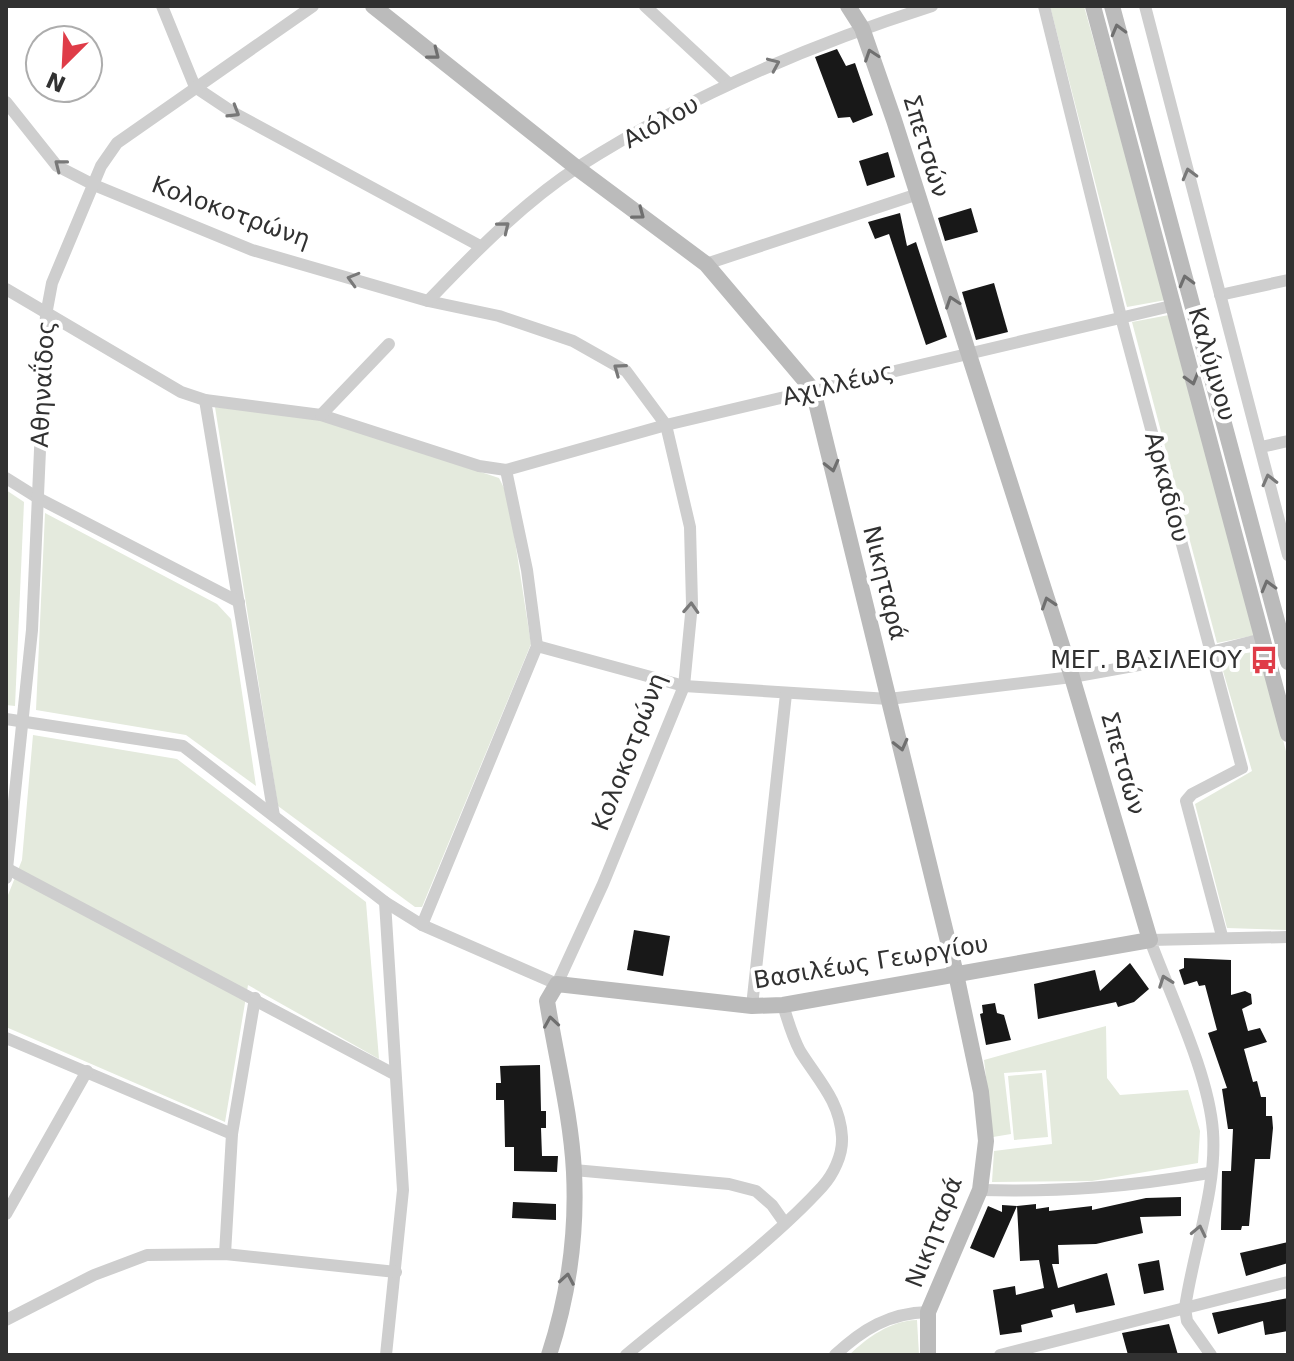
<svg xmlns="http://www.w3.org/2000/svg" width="1294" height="1361" viewBox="0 0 1294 1361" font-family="'DejaVu Sans',sans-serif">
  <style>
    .green { fill: #e4eadd }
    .building { fill: #181818 }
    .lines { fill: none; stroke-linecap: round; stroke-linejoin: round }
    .street { stroke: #cecece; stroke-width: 12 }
    .secondary { stroke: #bbb; stroke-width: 16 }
    .oneway { stroke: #6f6f6f }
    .oneway2 { stroke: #787878 }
    .labels { text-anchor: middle; stroke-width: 8; stroke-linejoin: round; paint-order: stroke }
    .street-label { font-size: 24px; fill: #313131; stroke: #fff }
    .poi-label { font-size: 24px; fill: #313131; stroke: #fff; text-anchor: end }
  </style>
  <rect width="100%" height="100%" fill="#fff"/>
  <g class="green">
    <polygon points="1050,6 1084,6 1166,300 1127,307"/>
    <polygon points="1169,315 1256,635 1217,643 1132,322"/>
    <polygon points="215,407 319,419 499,478 508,496 531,644 422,907 415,907 278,806"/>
    <polygon points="6,490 24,502 15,706 6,705"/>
    <polygon points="45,513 217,604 231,619 256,786 186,735 36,710"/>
    <polygon points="1260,651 1288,759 1288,930 1227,928 1195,804 1252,771 1219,657"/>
    <polygon points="33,735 177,759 366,902 379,1059 248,985 225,1122 6,1027 6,900 22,860"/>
    <polygon points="1106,1026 1107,1078 1120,1095 1188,1090 1200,1131 1198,1163 1092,1181 992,1182 994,1151 1052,1144 1046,1070 1004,1073 1011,1134 993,1137 984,1060"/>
    <polygon points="1042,1073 1048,1137 1014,1140 1008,1076"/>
    <path d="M917,1320L919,1355H849C868,1337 890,1321 917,1320Z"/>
  </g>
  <g class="building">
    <polygon points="837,49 846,66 855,63 873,115 853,123 850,117 838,118 815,57"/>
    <polygon points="888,152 895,177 867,186 859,161"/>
    <polygon points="971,208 978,232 945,241 938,218"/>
    <polygon points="900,213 907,246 916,242 947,337 926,345 889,234 875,239 868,222"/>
    <polygon points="994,283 1008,332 976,340 962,292"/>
    <polygon points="634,930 670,936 663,976 627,970"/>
    <polygon points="1184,958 1231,960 1231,995 1245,991 1251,994 1252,1004 1242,1009 1248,1031 1260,1028 1267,1042 1244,1049 1253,1082 1257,1081 1261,1097 1266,1097 1266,1116 1272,1116 1273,1128 1270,1159 1255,1159 1249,1226 1242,1226 1241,1230 1221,1230 1222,1171 1231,1171 1233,1129 1228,1129 1222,1089 1227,1088 1208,1033 1217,1030 1205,985 1199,986 1197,981 1184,985 1179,970 1184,968"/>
    <polygon points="1130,963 1149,989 1134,1002 1118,1007 1116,1002 1038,1019 1034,984 1095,970 1100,991"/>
    <polygon points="995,1003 997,1013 1004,1015 1011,1040 986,1045 980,1014 983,1013 982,1005"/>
    <polygon points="540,1065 541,1111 546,1111 546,1128 541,1128 542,1156 558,1156 557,1172 514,1171 514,1147 505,1147 504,1100 496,1100 496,1083 501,1083 500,1066"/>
    <polygon points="1181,1197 1181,1216 1140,1217 1143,1233 1096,1244 1058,1245 1059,1264 1052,1264 1058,1288 1107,1273 1115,1305 1076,1313 1074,1304 1051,1310 1053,1317 1021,1325 1022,1332 1000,1335 993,1290 1015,1286 1016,1295 1044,1288 1039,1260 1020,1261 1017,1206 1036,1204 1036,1209 1049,1207 1049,1211 1092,1206 1092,1210 1146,1198"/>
    <polygon points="513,1202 556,1204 556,1220 512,1218"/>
    <polygon points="1002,1205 1017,1206 994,1258 970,1248 988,1206 1002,1212"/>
    <polygon points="1288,1242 1288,1263 1246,1276 1240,1253"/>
    <polygon points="1159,1260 1164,1290 1144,1294 1138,1264"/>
    <polygon points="1288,1298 1288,1331 1265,1335 1263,1321 1218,1334 1212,1313"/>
    <polygon points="1169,1324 1178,1355 1128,1355 1122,1333"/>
  </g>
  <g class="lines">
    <g class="street">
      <polyline points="162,6 195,87 234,113 480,246"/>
      <polyline points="645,6 729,84"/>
      <polyline points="1044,6 1121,317 1242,768 1192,794 1186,801 1222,936"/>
      <polyline points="1145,6 1288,555"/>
      <polyline points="6,102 57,166 94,185 252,250 428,301 499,316 573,341 626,371 666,425 690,527 692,604 684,686 603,884 557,984 422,925 385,902 183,746 6,719"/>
      <polyline points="706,264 915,195"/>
      <polyline points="6,289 181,392 205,400 321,415 479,466 506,470 666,425 1171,306"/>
      <polyline points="1220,295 1288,280"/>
      <path d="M428,301C474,253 523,203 578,167C688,97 809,45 932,6"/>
      <polyline points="205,400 274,816"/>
      <polyline points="321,415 389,344"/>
      <polyline points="1261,447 1288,441"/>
      <polyline points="6,478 38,498 239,602"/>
      <polyline points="537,646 684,686 889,699 1072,677 1211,652 1262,639"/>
      <polyline points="6,868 394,1074"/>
      <polyline points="6,878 32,630 46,315 52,283 101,166 117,143 313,6"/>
      <polyline points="385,902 403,1190 386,1355"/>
      <polyline points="422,925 537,646 527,570 506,470"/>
      <polyline points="752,1006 786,694"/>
      <polyline points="6,1038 232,1134"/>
      <polyline points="574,1170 729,1184 756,1191 772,1205 784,1222"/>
      <path d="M980,1190C1064,1192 1127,1187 1209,1173"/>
      <polyline points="6,1214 87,1071"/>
      <polyline points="225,1254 232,1134 255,998"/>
      <polyline points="6,1320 94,1275 147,1255 225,1254 396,1272"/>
      <path d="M626,1355C688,1303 768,1246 822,1187C833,1175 843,1155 842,1137C840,1101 818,1080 800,1051C792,1036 788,1021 783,1005"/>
      <path d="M835,1355C863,1329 889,1313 928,1312"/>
      <polyline points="1000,1355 1288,1282"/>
      <path d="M1211,1355L1187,1321L1185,1308C1193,1251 1217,1190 1213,1132C1209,1074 1171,997 1150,940L1288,937"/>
    </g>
    <g class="secondary">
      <polyline points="373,6 577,168 706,264 813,390 956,974 981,1092 986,1141 980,1190 928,1312 928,1355"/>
      <polyline points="1093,6 1288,734"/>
      <polyline points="1112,6 1288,662"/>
      <path d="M549,1355C568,1297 577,1233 574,1172C571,1115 556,1057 547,1001L557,984L752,1006L783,1005L1150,940L1072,677L894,120L862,28L848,6"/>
    </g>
  </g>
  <defs><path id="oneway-chevron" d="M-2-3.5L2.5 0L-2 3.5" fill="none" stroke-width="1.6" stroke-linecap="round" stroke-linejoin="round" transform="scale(2)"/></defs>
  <g class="oneway">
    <use href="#oneway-chevron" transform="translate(1118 30) rotate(-105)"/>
    <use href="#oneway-chevron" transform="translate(434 54) rotate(38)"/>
    <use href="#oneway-chevron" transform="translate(871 55) rotate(-109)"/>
    <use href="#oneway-chevron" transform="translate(639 214) rotate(37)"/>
    <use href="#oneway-chevron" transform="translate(1186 281) rotate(-105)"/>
    <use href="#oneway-chevron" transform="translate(952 302) rotate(-109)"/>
    <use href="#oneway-chevron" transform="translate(1192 379) rotate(74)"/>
    <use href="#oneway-chevron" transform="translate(832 466) rotate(76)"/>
    <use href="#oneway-chevron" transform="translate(1268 586) rotate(-105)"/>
    <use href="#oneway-chevron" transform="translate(1048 603) rotate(-108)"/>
    <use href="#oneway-chevron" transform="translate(901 745) rotate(76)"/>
    <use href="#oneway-chevron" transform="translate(551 1022) rotate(-99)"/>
    <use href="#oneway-chevron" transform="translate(567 1279) rotate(-80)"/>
  </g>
  <g class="oneway2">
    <use href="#oneway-chevron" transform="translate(774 64) rotate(-24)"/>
    <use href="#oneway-chevron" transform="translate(234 112) rotate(31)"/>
    <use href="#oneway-chevron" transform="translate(60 165) rotate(-142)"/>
    <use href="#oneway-chevron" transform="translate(1189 174) rotate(-105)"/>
    <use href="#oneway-chevron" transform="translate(504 227) rotate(-39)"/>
    <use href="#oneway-chevron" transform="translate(353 279) rotate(-164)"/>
    <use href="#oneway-chevron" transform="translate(619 369) rotate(-144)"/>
    <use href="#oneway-chevron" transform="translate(1269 480) rotate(-104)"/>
    <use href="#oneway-chevron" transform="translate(691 608) rotate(-87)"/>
    <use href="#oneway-chevron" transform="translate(1165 981) rotate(-110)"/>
    <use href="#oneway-chevron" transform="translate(1199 1231) rotate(-78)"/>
  </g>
  <defs>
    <symbol id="bus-bare" viewBox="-9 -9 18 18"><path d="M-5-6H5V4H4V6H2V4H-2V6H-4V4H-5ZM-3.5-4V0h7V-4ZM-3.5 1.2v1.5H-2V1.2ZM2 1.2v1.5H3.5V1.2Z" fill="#df3c48" stroke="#fff" stroke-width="2.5" paint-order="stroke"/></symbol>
  </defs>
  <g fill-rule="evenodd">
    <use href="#bus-bare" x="1244" y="640" width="40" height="40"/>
  </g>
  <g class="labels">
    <g class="street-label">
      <text transform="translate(661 122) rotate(-29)" y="8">Αιόλου</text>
      <text transform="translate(926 146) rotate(73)" y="8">Σπετσών</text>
      <text transform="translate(231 212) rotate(20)" y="8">Κολοκοτρώνη</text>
      <text transform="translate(1212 364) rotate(74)" y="8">Καλύμνου</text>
      <text transform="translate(43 384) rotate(-87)" y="8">Αθηναΐδος</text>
      <text transform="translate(838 384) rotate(-14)" y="8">Αχιλλέως</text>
      <text transform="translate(1167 487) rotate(75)" y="8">Αρκαδίου</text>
      <text transform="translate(885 583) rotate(76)" y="8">Νικηταρά</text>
      <text transform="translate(629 752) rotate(-69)" y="8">Κολοκοτρώνη</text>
      <text transform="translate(1123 763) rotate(74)" y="8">Σπετσών</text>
      <text transform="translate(871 962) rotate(-9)" y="8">Βασιλέως Γεωργίου</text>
      <text transform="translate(934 1232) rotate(-69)" y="8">Νικηταρά</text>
    </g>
    <g class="poi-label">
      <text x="1242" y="668">ΜΕΓ. ΒΑΣΙΛΕΙΟΥ</text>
    </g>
  </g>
  <rect width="1294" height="1361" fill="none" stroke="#313131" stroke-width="16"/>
  <g transform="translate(64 64) rotate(204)"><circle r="38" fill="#ffffff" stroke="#adadad" stroke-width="2"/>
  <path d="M0-6L14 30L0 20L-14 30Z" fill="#df3c48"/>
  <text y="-12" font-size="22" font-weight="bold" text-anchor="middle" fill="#313131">N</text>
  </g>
</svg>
